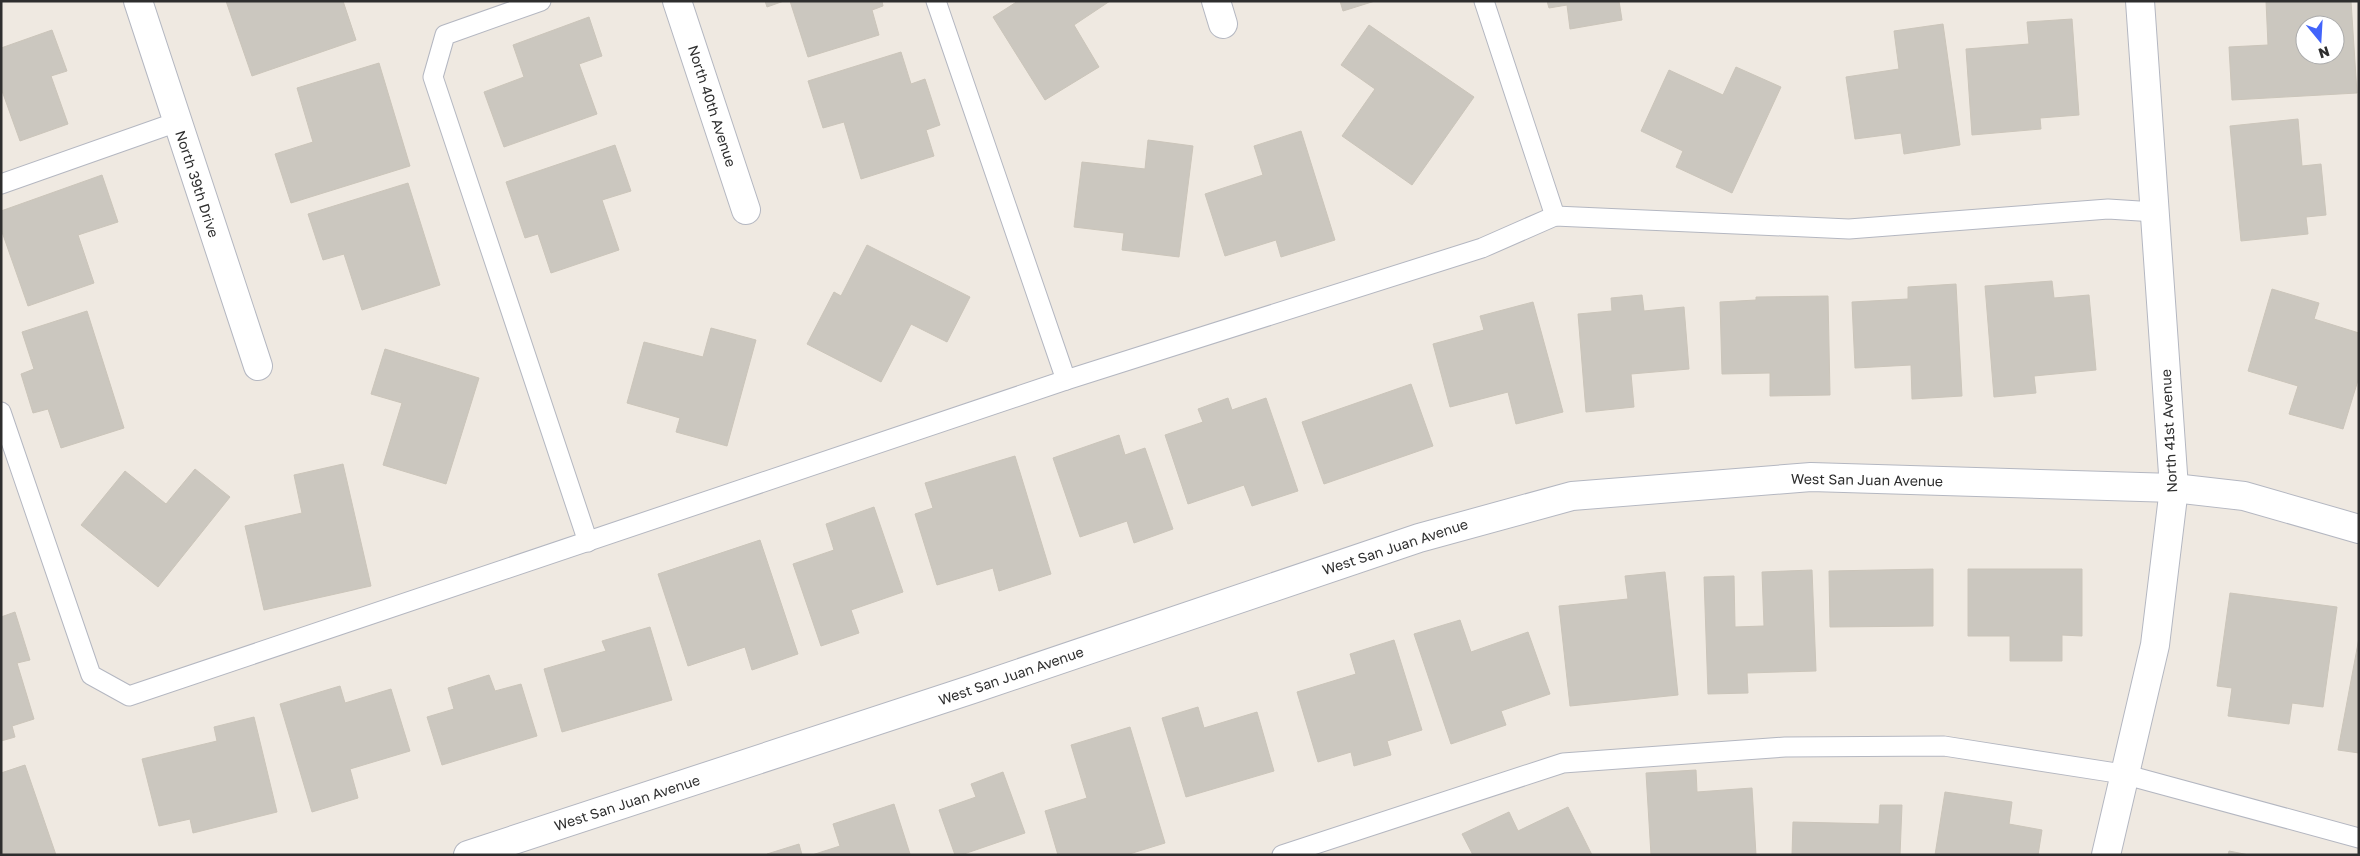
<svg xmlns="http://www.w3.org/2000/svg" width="2360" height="856" viewBox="0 0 2360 856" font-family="'Golos Text',sans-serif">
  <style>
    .building { fill: #cbc7bf; stroke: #cbc5ba; fill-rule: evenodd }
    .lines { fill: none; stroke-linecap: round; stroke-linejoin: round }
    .lane-casing { stroke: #b4b7c1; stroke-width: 21 }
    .street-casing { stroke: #b4b7c1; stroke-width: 30 }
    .lane { stroke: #fff; stroke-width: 19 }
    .street { stroke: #fff; stroke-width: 28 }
    .labels { text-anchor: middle; stroke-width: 4; stroke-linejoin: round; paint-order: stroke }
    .street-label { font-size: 14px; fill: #2e2e2e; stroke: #fff }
  </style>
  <rect width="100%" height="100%" fill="#efe9e1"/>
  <g class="building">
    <polygon points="226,1 343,1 356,40 252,76"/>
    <polygon points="765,1 784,1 767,7"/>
    <polygon points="790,1 882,1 883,6 872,10 879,35 808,57"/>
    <polygon points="1018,1 1110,1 1074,25 1099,67 1045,100 993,17"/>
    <polygon points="1340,1 1375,1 1343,11"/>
    <polygon points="1547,1 1619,1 1622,20 1570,29 1567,5 1549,8"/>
    <path d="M2266,1H2351L2357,93L2232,100L2229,47L2268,45ZM2305,25H2335V55H2305Z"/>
    <polygon points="589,17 602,56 579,64 597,114 504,147 484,92 524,77 513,45"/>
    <polygon points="2072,19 2079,115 2040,118 2041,129 1972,135 1966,49 2029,44 2027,22"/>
    <polygon points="1943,24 1960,145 1904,154 1901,133 1855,139 1846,77 1899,69 1894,31"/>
    <polygon points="1369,25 1474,97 1412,185 1342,136 1375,89 1341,65"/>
    <polygon points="52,30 67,71 51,76 68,124 20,141 1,88 1,48"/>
    <polygon points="901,52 911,84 925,79 940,125 926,130 934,156 861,179 844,122 823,128 808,81"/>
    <polygon points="379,63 410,166 291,203 275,154 313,142 297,88"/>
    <polygon points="1736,67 1781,87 1732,193 1676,167 1683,151 1641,131 1669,70 1723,95"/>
    <polygon points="2298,119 2302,166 2321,164 2326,215 2306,217 2308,234 2241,241 2230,126"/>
    <polygon points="1301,131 1335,240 1281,257 1276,240 1225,256 1205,194 1263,175 1254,146"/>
    <polygon points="1148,140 1193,146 1179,257 1122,250 1124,233 1074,227 1082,162 1145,169"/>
    <polygon points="615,145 631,191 602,200 619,250 551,273 538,234 525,238 506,182"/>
    <polygon points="102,175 118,222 78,235 94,283 28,306 1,229 1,211"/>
    <polygon points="408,183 440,285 362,310 344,254 323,260 308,214"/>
    <polygon points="867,245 970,297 947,342 911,324 881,382 807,344 834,292 841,296"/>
    <polygon points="2052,281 2054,298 2089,295 2096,370 2034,376 2036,393 1994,397 1985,286"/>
    <polygon points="1956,284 1962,396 1912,399 1911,365 1855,368 1852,302 1908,299 1908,287"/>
    <polygon points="2272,289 2319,303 2314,319 2359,333 2359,377 2343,429 2289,414 2298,386 2248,371"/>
    <polygon points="1642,295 1644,311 1684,307 1689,369 1631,374 1634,407 1586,412 1578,314 1612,311 1611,298"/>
    <polygon points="1828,296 1830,395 1770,396 1770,373 1722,374 1720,302 1756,300 1756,297"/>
    <polygon points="1533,302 1563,412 1516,424 1508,392 1450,407 1433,344 1484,330 1480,316"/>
    <polygon points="87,311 124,428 61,448 48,409 33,413 21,374 34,369 22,332"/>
    <polygon points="711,328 756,340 727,446 676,432 680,418 627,403 644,342 703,357"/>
    <polygon points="385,349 479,378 446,484 383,465 402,403 371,394"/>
    <polygon points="1411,384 1433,446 1324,484 1302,422"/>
    <polygon points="1228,398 1232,410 1266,398 1298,491 1252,506 1244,485 1188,504 1165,435 1203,422 1198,409"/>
    <polygon points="1119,435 1125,455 1145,448 1173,529 1134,543 1127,521 1080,537 1053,458"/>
    <polygon points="1015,456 1051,574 999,591 993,568 937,585 915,514 933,508 925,483"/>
    <polygon points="343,464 371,586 264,610 245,526 302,513 294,475"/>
    <polygon points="195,469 230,497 158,587 81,525 125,471 166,504"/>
    <polygon points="874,507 903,592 851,610 859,633 821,646 793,564 834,550 826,524"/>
    <polygon points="760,540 798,654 752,670 745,647 688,666 658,574"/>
    <polygon points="1933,569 1933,626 1830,627 1829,571"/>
    <polygon points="1968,569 2082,569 2082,636 2062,635 2062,661 2010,661 2010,636 1968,636"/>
    <polygon points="1812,570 1816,671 1747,673 1748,693 1708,694 1704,577 1734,576 1735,627 1764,626 1762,572"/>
    <polygon points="1665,572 1678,695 1570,706 1559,606 1628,599 1625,576"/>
    <polygon points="2230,593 2337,607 2323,707 2292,703 2289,724 2228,716 2232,688 2217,686"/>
    <polygon points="15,612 30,660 17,663 34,719 12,726 15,737 1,741 1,617"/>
    <polygon points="1460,620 1471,652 1528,632 1550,694 1501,711 1506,725 1451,744 1414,634"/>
    <polygon points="650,627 672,700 562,732 544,669 606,651 602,641"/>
    <polygon points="2359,638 2359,753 2338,750"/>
    <polygon points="1394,640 1422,730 1387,741 1391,755 1354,766 1351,752 1318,762 1297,692 1356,674 1350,654"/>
    <polygon points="489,675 495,691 521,684 537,736 442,765 427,717 454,709 448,688"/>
    <polygon points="340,686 345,703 391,689 410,751 350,769 358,798 312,812 280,704"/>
    <polygon points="1198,707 1204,728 1257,712 1274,771 1186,797 1162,718"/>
    <polygon points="254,717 277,812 193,833 190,819 159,826 142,759 217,741 214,727"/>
    <polygon points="1130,727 1165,843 1126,855 1058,855 1045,811 1087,798 1071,745"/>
    <polygon points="25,765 56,855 1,855 1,773"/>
    <polygon points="1696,770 1697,792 1752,788 1756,855 1651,855 1646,773"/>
    <polygon points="1003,772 1025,833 961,855 955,855 939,810 976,797 971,784"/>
    <polygon points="1945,792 2012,802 2009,824 2042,830 2038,855 1935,855"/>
    <polygon points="894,804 910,854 812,855 840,846 833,824"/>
    <polygon points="1880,805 1902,805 1900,855 1792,855 1793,822 1879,824"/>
    <polygon points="1568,807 1592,855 1473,855 1462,834 1509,812 1518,831"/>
    <polygon points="799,844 802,855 767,855 767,854"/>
    <polygon points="2229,851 2249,855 2228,855"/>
  </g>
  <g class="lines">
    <defs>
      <g id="lane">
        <polyline points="541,1 445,35 433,77 588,542"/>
        <polyline points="936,1 1066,380"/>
        <polyline points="1484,1 1555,216"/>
        <polyline points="1,184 177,122"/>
        <polyline points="1,412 91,675 129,696 1066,380 1482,248 1555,216 1849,229 2108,209 2155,212"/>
        <polyline points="1282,855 1563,763 1785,747 1944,746 2123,774 2359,838"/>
      </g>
      <g id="street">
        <polyline points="138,1 258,366"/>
        <polyline points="677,1 746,210"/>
        <polyline points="1216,1 1223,24"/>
        <polyline points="468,855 973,689 1419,538 1572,496 1811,477 2174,488 2244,496 2359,529"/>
        <polyline points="2106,855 2155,645 2174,488 2140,1"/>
      </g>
    </defs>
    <use href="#lane" class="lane-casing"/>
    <use href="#street" class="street-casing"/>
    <use href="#lane" class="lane"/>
    <use href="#street" class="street"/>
  </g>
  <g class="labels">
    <g class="street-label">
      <text transform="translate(712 106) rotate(72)" y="5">North 40th Avenue</text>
      <text transform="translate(197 184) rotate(72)" y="5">North 39th Drive</text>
      <text transform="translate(2169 431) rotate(-93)" y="5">North 41st Avenue</text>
      <text transform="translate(1867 480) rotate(1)" y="5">West San Juan Avenue</text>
      <text transform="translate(1395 547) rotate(-18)" y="5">West San Juan Avenue</text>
      <text transform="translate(1011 676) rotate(-19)" y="5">West San Juan Avenue</text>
      <text transform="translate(627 803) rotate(-18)" y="5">West San Juan Avenue</text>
    </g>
  </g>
  <rect width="2360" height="856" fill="none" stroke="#2e2e2e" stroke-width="5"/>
  <g transform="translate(2320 40) rotate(162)"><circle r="24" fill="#ffffff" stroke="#ababab"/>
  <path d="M0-4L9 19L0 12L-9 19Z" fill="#4264fb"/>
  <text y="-8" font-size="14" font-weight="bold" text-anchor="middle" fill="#2e2e2e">N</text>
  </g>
</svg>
